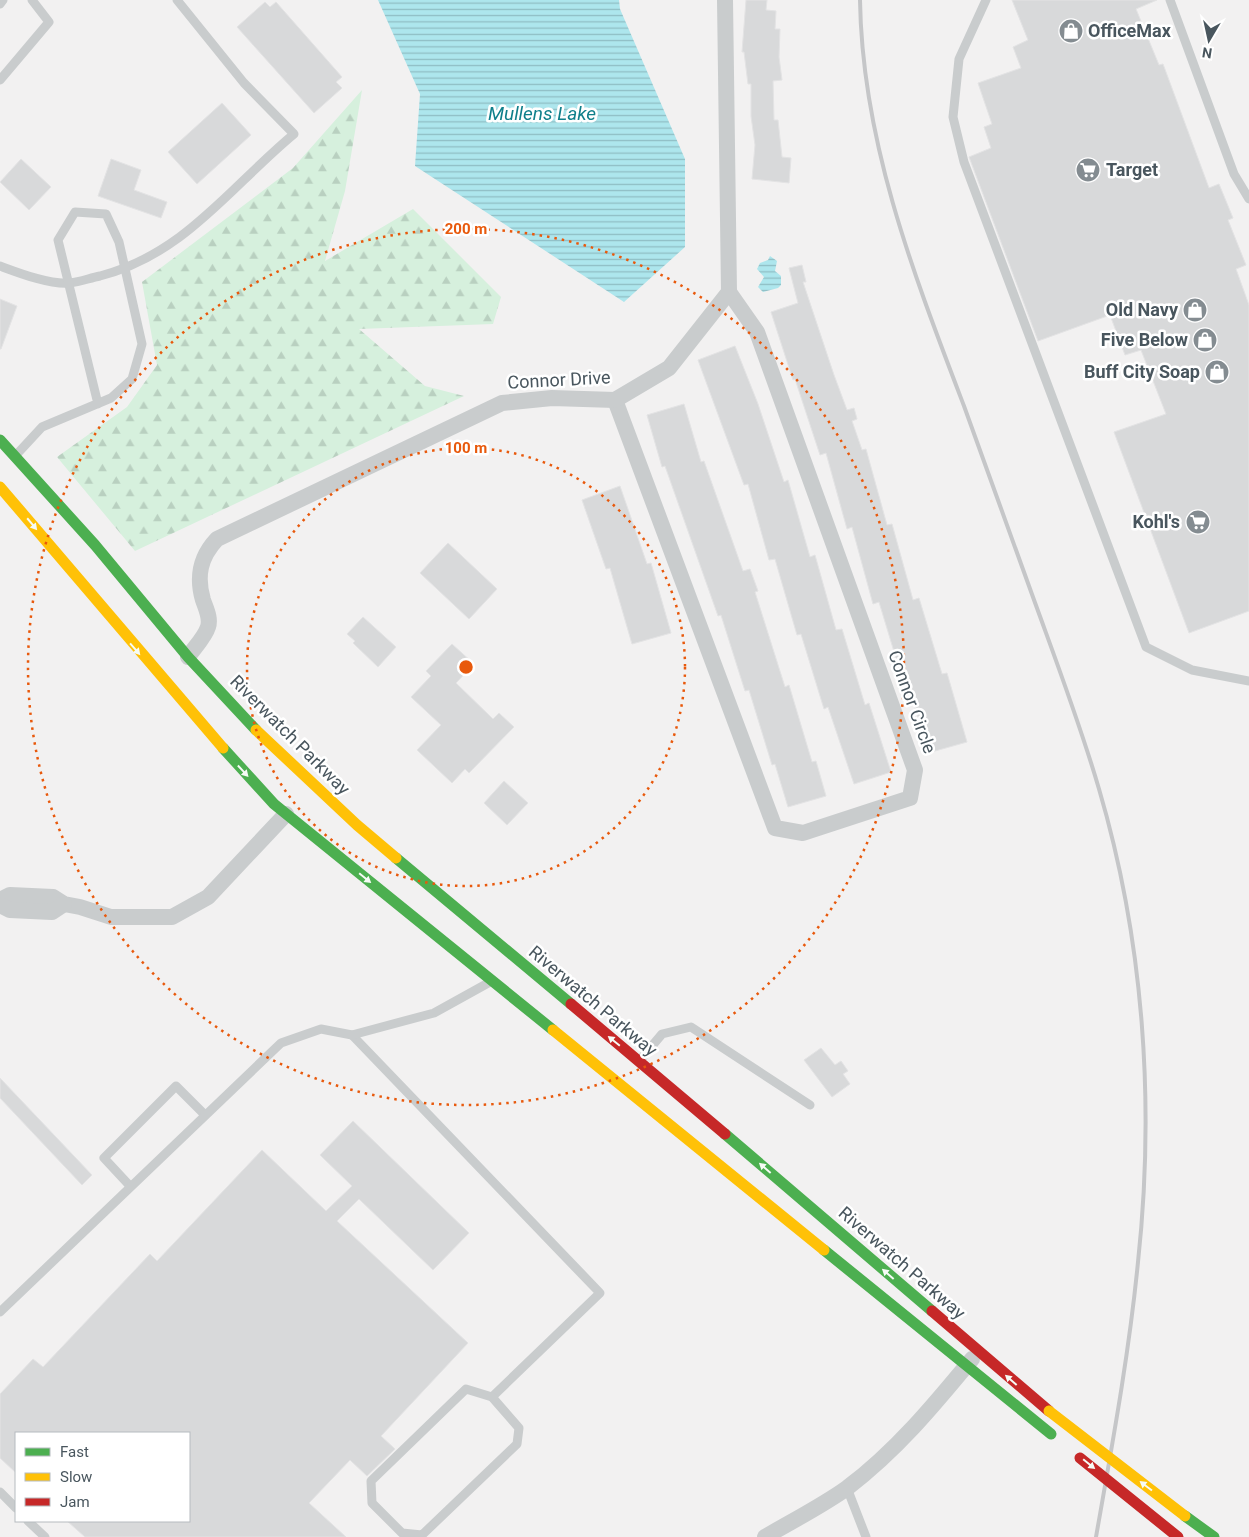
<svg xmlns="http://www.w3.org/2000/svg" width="1249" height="1537" viewBox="0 0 1249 1537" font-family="Roboto,sans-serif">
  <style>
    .forest { fill: url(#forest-firs) }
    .water { fill: url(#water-rules) }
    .building { fill: #d8d9da; stroke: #e3e3e4 }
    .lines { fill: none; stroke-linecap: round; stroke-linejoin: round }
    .lane { stroke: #c9cccd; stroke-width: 9 }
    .street { stroke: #c9cccd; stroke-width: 16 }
    .fast { stroke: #4caf50; stroke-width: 11 }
    .slow { stroke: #ffc107; stroke-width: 11 }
    .jam { stroke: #c62828; stroke-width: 11 }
    .rail { stroke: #c5c6c8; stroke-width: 4 }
    .slow-bridge { stroke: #ffc107; stroke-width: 11 }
    .jam-bridge { stroke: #c62828; stroke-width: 11 }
    .oneway { fill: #f6fbf6 }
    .ring { fill: none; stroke: #e8590c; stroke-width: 2.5; stroke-dasharray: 2.5 5 }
    .labels { text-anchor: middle; stroke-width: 5; stroke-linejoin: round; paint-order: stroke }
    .poi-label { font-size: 18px; font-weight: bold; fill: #49565e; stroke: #fff; text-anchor: end }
    .street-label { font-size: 18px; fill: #49565e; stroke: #fff }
    .water-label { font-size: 19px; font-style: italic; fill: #0f7f8b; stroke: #fff }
    .centre { fill: #e8590c; stroke: #fff; stroke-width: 2.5 }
    .ring-label { font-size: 15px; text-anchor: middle; font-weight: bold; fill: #e8590c; stroke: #fff; stroke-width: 5; stroke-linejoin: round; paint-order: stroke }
  </style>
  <defs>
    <pattern id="forest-firs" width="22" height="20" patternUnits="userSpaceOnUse" patternTransform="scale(1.25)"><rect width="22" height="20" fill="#d6f0dd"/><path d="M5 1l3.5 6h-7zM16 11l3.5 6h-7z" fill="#b9d0c0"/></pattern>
    <pattern id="water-rules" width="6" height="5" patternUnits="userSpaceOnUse" patternTransform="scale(1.25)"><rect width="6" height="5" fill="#ade6ed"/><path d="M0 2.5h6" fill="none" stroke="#8fbdc3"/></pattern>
  </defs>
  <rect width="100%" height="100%" fill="#f2f1f1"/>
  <polygon class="forest" points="362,90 345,191 325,261 413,209 501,297 493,324 359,329 425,386 464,396 135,551 57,457 127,407 157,365 142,282 293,168"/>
  <g class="water">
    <polygon points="378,0 619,0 620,9 685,159 685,247 624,302 415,166 420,94"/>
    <polygon points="770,256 777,261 775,271 781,276 781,285 778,288 763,292 758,287 764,277 757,269 760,263 768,260"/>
  </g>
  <g class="building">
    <polygon points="746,0 767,0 766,10 776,11 775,29 780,29 779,57 782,80 773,81 774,120 778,120 782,157 791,158 789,183 752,179 755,145 751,116 751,84 748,84 744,52 742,52"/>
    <polygon points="1012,0 1157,0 1136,9 1159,65 1163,64 1209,188 1219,184 1233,218 1228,220 1246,265 1236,269 1249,305 1249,611 1189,633 1114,432 1166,414 1141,350 1125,355 1110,315 1038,341 969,157 991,148 984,127 992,124 978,83 1021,68 1013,47 1028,40"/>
    <polygon points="265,2 270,7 276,2 342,77 336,82 342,88 314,113 237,27"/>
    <polygon points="222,103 251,135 197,184 168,152"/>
    <polygon points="21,159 51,187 29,210 0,182"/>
    <polygon points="111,159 141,170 134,190 167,202 161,218 98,196"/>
    <polygon points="802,265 806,282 803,282 834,375 847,410 854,408 857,419 852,421 862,450 866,449 887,525 892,524 913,600 919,598 942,674 947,673 967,742 928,753 906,677 902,678 879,602 873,604 852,527 847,529 826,453 820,455 795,379 793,380 771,312 798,303 789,268"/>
    <polygon points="0,299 17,306 1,349 0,349"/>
    <polygon points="735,346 758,404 784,482 788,480 810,557 815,555 836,630 842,629 865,705 869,703 891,772 854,784 828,707 824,709 801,634 797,635 775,559 769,560 748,484 744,485 698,360"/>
    <polygon points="684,404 701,462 704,461 743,571 750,569 758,591 755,592 785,687 789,685 812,762 816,761 826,796 788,807 775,764 772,765 749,690 745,691 721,615 718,616 665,466 662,467 647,415"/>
    <polygon points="620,486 647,564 651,563 671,633 632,644 610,568 606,569 582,500"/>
    <polygon points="448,543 497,589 469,619 420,573"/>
    <polygon points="363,617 396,647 378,667 353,643 355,641 347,634"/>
    <polygon points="452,644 474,664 456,683 493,719 499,713 514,727 469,773 465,769 452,783 417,750 441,725 411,697 431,676 426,671"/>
    <polygon points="504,781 528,803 507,825 484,803"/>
    <polygon points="821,1048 835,1065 841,1061 848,1071 843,1074 850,1084 832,1097 804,1060"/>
    <polygon points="0,1078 92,1175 82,1185 0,1098"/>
    <polygon points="353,1121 469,1233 433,1270 359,1199 337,1221 468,1343 381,1436 395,1449 367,1476 350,1460 309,1503 346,1537 85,1537 67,1521 189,1521 189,1433 16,1433 16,1473 0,1458 0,1394 33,1359 43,1367 150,1254 157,1261 262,1150 326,1211 352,1186 320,1155"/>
  </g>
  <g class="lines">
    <g class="lane">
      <polyline points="986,0 959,59 953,117 964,162 1146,647 1192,670 1249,681"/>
      <polyline points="1170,0 1234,174 1249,199"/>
      <polyline points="0,4 3,0"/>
      <polyline points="0,80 49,22 32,0"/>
      <path d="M0,266C19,273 50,285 70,283C80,282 90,278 100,276C185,254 230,187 294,134L244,83L177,0"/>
      <polyline points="17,454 42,427 111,398 132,379 142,344 119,242 106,214 75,212 58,240 98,404"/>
      <polyline points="352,1035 600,1293 492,1397"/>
      <polyline points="641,1059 662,1034 691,1027 810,1105"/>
      <polyline points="130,1186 104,1158 176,1086 205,1115"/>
      <polyline points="0,1312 281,1043 321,1029 352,1035 434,1013 490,982"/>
      <polygon points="466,1389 492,1397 519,1428 517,1444 422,1535 402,1533 372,1503 371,1481"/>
      <polyline points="847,1488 866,1537"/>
      <polyline points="0,1492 16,1508"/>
      <polyline points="28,1521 45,1537"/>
    </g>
    <g class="street">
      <polyline points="615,400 775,828 803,833 910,798 915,770 757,332 729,292"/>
      <path d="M188,657C194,648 205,637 208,627C211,618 206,609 203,600C196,576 200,557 217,539L502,403L552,398L615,400L669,368L729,292L725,0"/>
      <polyline points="0,900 10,895 53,897 64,904 80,907 111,917 172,917 208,897 286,814"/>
      <polyline points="0,905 10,910 52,912 64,904"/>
      <path d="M765,1537C792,1521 822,1506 847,1488C896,1451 934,1405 972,1359"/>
    </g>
    <g class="fast">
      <polyline points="0,440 95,545 188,657 256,730"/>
      <polyline points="223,748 274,804 553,1030"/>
      <polyline points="396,858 571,1004"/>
      <polyline points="725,1134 932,1311"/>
      <polyline points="824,1250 1051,1434"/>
      <polyline points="1185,1516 1214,1537"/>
    </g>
    <g class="slow">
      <polyline points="0,487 223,748"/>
      <polyline points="256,730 357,825 396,858"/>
      <polyline points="553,1030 824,1250"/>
    </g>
    <g class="jam">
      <polyline points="571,1004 725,1134"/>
      <polyline points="932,1311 1049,1411"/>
    </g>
    <path class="rail" d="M860,0C862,142 914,275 964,406C986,466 1007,526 1029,586C1053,653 1079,720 1099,789C1144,942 1155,1104 1138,1262C1129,1354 1112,1446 1096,1537"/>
    <polyline class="slow-bridge" points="1049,1411 1185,1516"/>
    <polyline class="jam-bridge" points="1080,1458 1178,1537"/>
  </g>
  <defs><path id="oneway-solid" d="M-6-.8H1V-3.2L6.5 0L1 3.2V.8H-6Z" transform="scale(1.25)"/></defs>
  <g class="oneway">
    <use href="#oneway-solid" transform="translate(32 524) rotate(50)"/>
    <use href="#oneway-solid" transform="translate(135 649) rotate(49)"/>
    <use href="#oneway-solid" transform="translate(243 771) rotate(47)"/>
    <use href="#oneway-solid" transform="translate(365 878) rotate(39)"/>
    <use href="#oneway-solid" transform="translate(614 1041) rotate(-141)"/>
    <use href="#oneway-solid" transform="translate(765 1168) rotate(-139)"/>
    <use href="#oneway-solid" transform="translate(888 1274) rotate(-139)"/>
    <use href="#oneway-solid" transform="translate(1011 1380) rotate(-139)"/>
    <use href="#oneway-solid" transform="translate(1089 1464) rotate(39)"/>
    <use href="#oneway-solid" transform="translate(1146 1486) rotate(-143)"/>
  </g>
  <g class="ring">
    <circle cx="466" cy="667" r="219"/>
    <circle cx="466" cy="667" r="438"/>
  </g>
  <defs>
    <symbol id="shop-disc" viewBox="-11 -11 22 22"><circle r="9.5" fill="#848c91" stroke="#fff"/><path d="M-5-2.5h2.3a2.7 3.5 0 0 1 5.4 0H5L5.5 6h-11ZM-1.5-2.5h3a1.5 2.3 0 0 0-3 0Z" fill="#fff"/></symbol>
    <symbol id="supermarket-disc" viewBox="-11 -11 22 22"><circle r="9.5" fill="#848c91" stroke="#fff"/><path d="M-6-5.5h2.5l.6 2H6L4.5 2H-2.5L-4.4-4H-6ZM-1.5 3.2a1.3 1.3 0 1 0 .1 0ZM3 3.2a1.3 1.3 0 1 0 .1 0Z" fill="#fff"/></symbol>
  </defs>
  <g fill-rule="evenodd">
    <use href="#shop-disc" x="1057" y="17" width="28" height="28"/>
    <use href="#supermarket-disc" x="1074" y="156" width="28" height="28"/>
    <use href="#shop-disc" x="1181" y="296" width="28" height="28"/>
    <use href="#shop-disc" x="1191" y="326" width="28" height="28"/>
    <use href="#shop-disc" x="1203" y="358" width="28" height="28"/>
    <use href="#supermarket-disc" x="1184" y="508" width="28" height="28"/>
  </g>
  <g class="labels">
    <g class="poi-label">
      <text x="1088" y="37" text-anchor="start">OfficeMax</text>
      <text x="1106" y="176" text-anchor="start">Target</text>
      <text x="1178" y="316">Old Navy</text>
      <text x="1188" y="346">Five Below</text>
      <text x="1200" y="378">Buff City Soap</text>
      <text x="1180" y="528">Kohl's</text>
    </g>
    <g class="street-label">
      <text transform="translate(559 380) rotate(-3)" y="6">Connor Drive</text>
      <text transform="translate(912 702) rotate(70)" y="6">Connor Circle</text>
      <text transform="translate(290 735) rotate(45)" y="6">Riverwatch Parkway</text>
      <text transform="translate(593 1001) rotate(40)" y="6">Riverwatch Parkway</text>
      <text transform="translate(902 1263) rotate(41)" y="6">Riverwatch Parkway</text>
    </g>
    <g class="water-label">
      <text x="542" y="120">Mullens Lake</text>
    </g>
  </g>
  <circle cx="466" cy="667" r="8" class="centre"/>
  <g class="ring-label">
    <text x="466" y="234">200 m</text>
    <text x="466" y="453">100 m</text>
  </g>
  <rect x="15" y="1432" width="175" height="90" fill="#ffffff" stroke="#b6bbbf"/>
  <rect x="25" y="1448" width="25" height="8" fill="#4caf50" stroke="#b6bbbf"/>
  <text x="60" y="1457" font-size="15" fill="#49565e">Fast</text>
  <rect x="25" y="1473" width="25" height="8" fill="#ffc107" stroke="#b6bbbf"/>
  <text x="60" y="1482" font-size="15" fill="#49565e">Slow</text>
  <rect x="25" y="1498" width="25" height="8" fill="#c62828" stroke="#b6bbbf"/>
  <text x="60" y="1507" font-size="15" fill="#49565e">Jam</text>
  <g transform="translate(1209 40) rotate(189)" stroke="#ffffff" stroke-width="4" paint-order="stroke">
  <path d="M0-4L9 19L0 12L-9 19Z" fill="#49565e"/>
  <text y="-8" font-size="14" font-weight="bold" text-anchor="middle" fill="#49565e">N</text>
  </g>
</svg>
